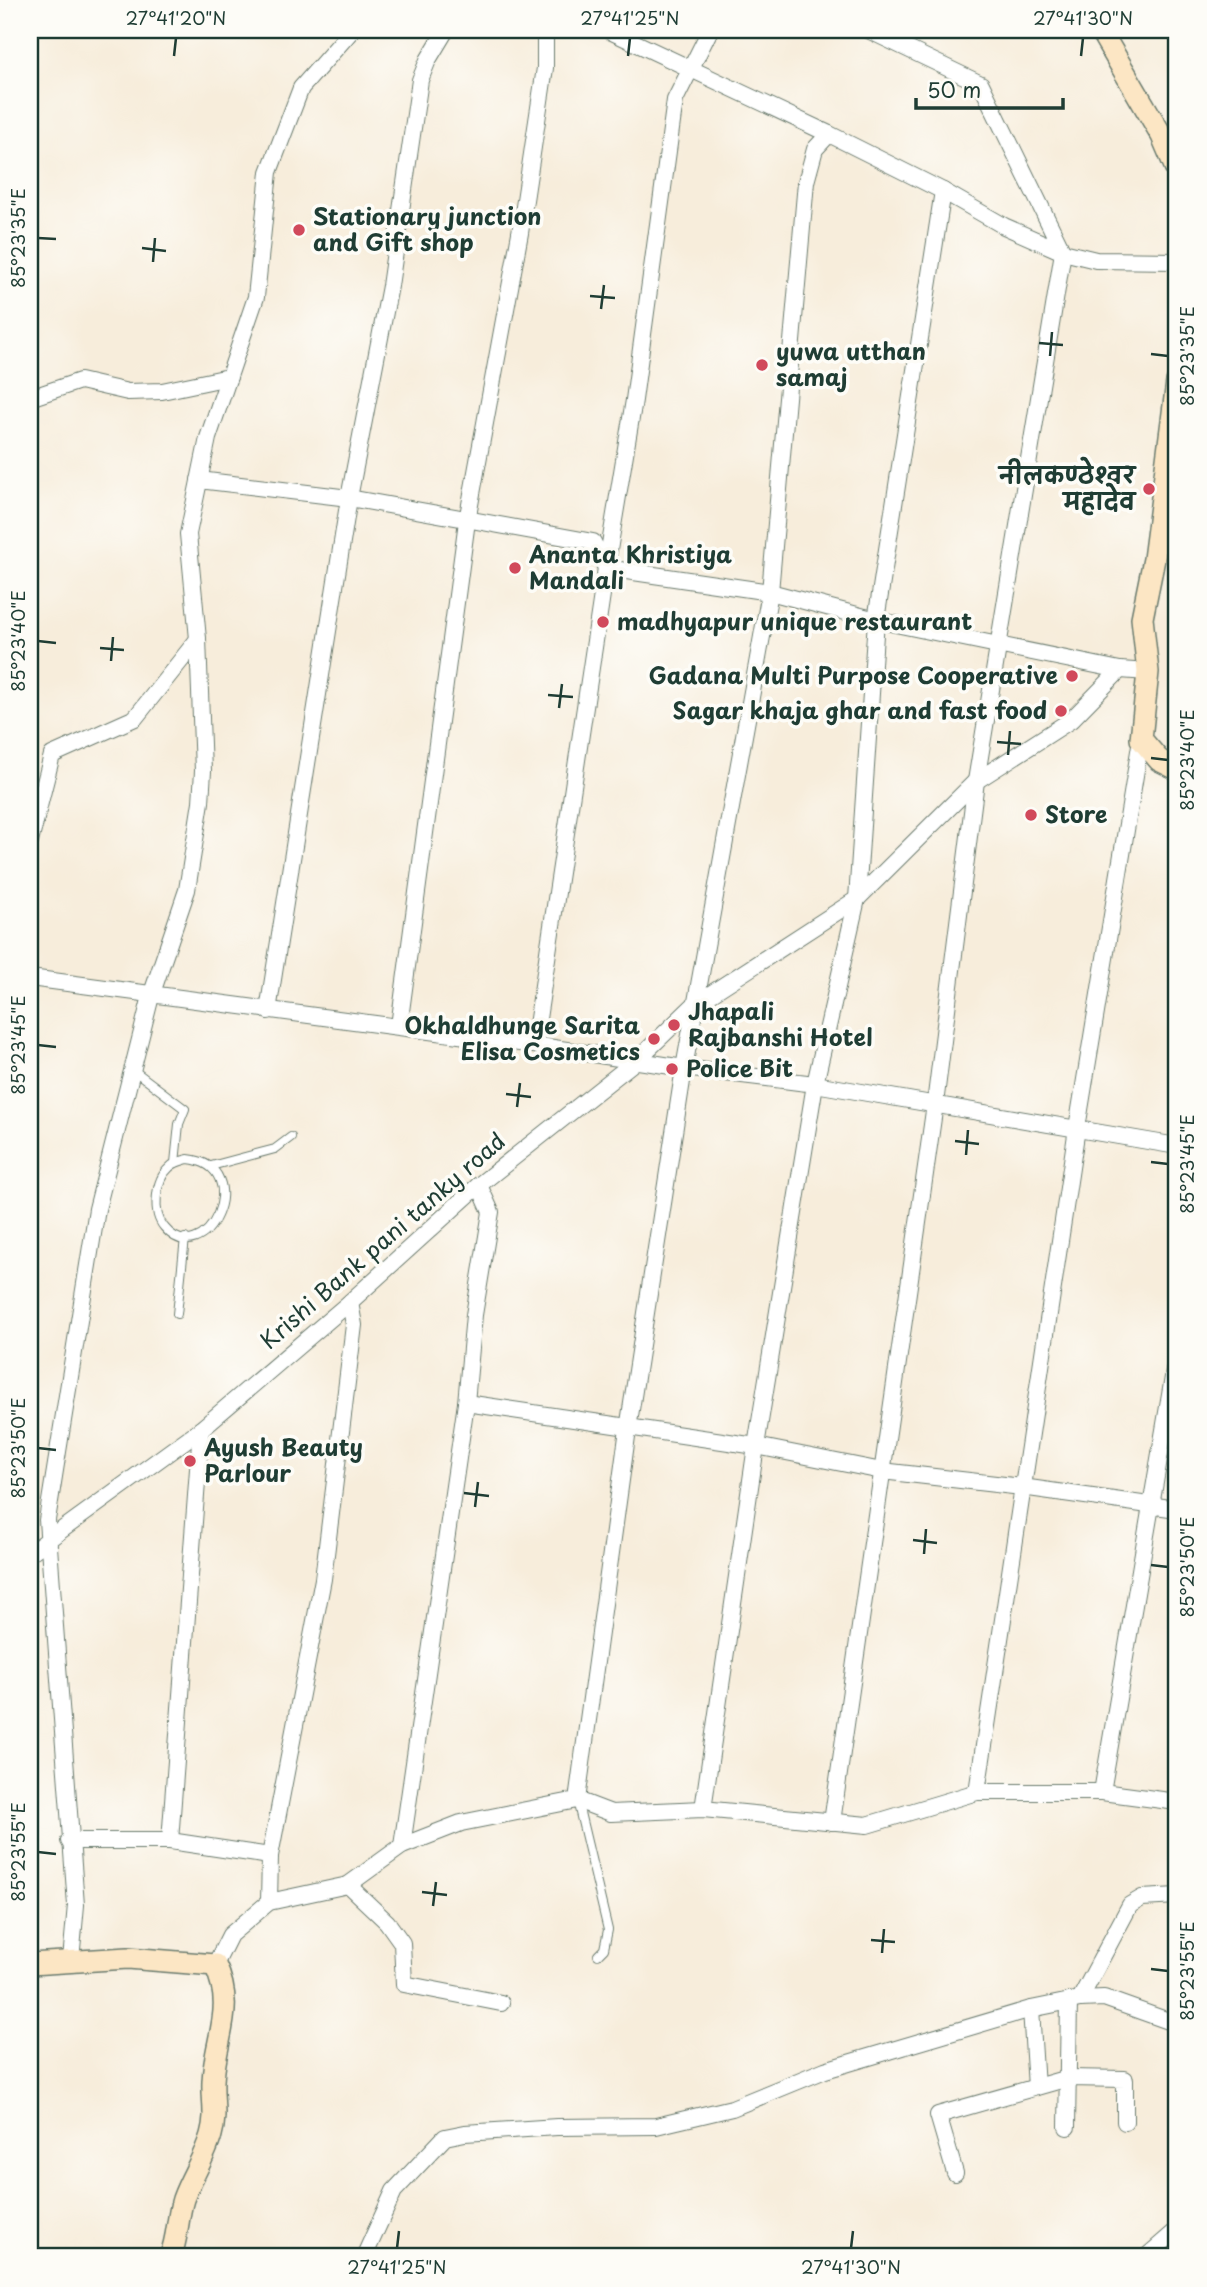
<svg xmlns="http://www.w3.org/2000/svg" width="1207" height="2287" viewBox="0 0 1207 2287" font-family="'Playpen Sans','Playpen Sans Deva',sans-serif">
  <style>
    .lines { fill: none; stroke-linecap: round; stroke-linejoin: round }
    .lane-casing { stroke: #6b7b6e; stroke-width: 10 }
    .street-casing { stroke: #6b7b6e; stroke-width: 18 }
    .secondary-casing { stroke: #6b7b6e; stroke-width: 24 }
    .lane { stroke: #fff; stroke-width: 8 }
    .street { stroke: #fff; stroke-width: 16 }
    .secondary { stroke: #fce6c4; stroke-width: 21 }
    .ticks { fill: none; stroke: #1f3d34; stroke-width: 2.5 }
    .poi-dot { fill: #d1495b; stroke: #fdfcf7; stroke-width: 2.5 }
    .labels { text-anchor: middle; stroke-width: 7; stroke-linejoin: round; paint-order: stroke }
    .poi-label { font-size: 23px; font-weight: bold; fill: #1f3d34; stroke: #fdfcf7; text-anchor: start }
    .street-label { font-size: 23px; fill: #1f3d34; stroke: #fdfcf7 }
    .neatline { fill: none; stroke: #1f3d34; stroke-width: 2.5 }
    .ticks-label { font-size: 18px; text-anchor: middle; fill: #1f3d34 }
  </style>
  <rect width="100%" height="100%" fill="#fdfcf7"/>
  <filter id="ink" filterUnits="userSpaceOnUse"><feTurbulence type="fractalNoise" baseFrequency=".0143" numOctaves="2"/><feDisplacementMap in="SourceGraphic" scale="14" xChannelSelector="R" yChannelSelector="G"/><feConvolveMatrix kernelMatrix="1 2 1 2 8 2 1 2 1" color-interpolation-filters="sRGB"/></filter>
  <filter id="wash" filterUnits="userSpaceOnUse"><feTurbulence type="fractalNoise" baseFrequency=".00686" numOctaves="4" result="noise"/><feDisplacementMap in="SourceGraphic" scale="28" xChannelSelector="R" yChannelSelector="G"/><feGaussianBlur stdDeviation="1.57" result="paint"/><feColorMatrix in="noise" values="0 0 0 0 0 0 0 0 0 0 0 0 0 0 0 0 0 1.4 0 .05"/><feComposite in="paint" operator="in"/></filter>
  <g filter="url(#wash)">
    <rect width="100%" height="100%" fill="#f7eddb"/>
  </g>
  <g filter="url(#ink)">
    <g class="lines">
      <defs>
        <g id="lane">
          <polyline points="132,1069 185,1109 179,1124 175,1163"/>
          <path d="M188,1159C258,1166 205,1277 164,1227C152,1213 155,1180 169,1168C174,1162 181,1161 188,1159Z"/>
          <polyline points="211,1166 275,1149 291,1137"/>
          <polyline points="177,1314 185,1238"/>
          <polyline points="577,1800 608,1930 604,1949 598,1955"/>
        </g>
        <g id="street">
          <polyline points="608,30 829,134 943,191 1004,226 1063,252 1096,260 1177,261"/>
          <polyline points="30,398 80,381 128,392 162,391 229,377"/>
          <polyline points="199,480 349,498 593,542 606,568 770,592 876,620 1120,670 1148,672"/>
          <polyline points="30,842 52,755 135,718 198,639"/>
          <polyline points="30,978 534,1045 684,1068 815,1084 1177,1146"/>
          <polyline points="268,1011 349,498 390,286 420,80 428,60 446,30"/>
          <polyline points="399,1026 467,521 520,233 545,68 545,30"/>
          <polyline points="534,1045 606,568 634,400 675,100 710,30"/>
          <polyline points="466,1403 756,1446 882,1471 1022,1487 1177,1509"/>
          <polyline points="30,1553 201,1429 350,1302 479,1185 638,1059 695,1004 857,899 976,781 1071,720 1120,670"/>
          <polyline points="977,1792 1077,1128 1141,739"/>
          <polyline points="1102,1792 1177,1354"/>
          <polyline points="577,1800 628,1429 684,1068 770,592 806,182 815,149 829,134"/>
          <polyline points="703,1809 756,1446 815,1084 857,899 876,620 943,191"/>
          <polyline points="832,1822 935,1104 976,781 1063,252 981,84 868,30"/>
          <polyline points="69,1841 170,1841 270,1856"/>
          <polyline points="170,1841 201,1429"/>
          <polyline points="402,1846 466,1403 474,1315 491,1212 479,1185"/>
          <polyline points="348,1885 387,1922 402,1943 404,1984 501,2003"/>
          <polyline points="269,1902 270,1856 323,1579 354,1325 350,1302"/>
          <polyline points="71,1960 76,1905 47,1520 97,1209 151,996 187,890 201,802 203,771 198,639 188,534 208,438 256,297 269,172 301,88 352,30"/>
          <polyline points="215,1965 230,1935 269,1902 348,1885 402,1846 461,1823 577,1800 611,1813 703,1809 867,1825 977,1792 1102,1792 1177,1802"/>
          <polyline points="1080,1999 1130,1905 1142,1898 1177,1896"/>
          <polyline points="1031,2009 1036,2087"/>
          <polyline points="1067,2127 1069,2001"/>
          <polyline points="955,2173 938,2115 1068,2078 1125,2079 1125,2122"/>
          <polyline points="364,2257 394,2191 445,2137 465,2133 557,2127 656,2126 732,2108 825,2070 1031,2009 1080,1999 1104,1998 1177,2024"/>
          <polyline points="1146,2257 1177,2230"/>
        </g>
        <g id="secondary">
          <polyline points="1100,30 1162,136 1177,171"/>
          <polyline points="1177,382 1154,559 1142,618 1148,672 1141,739 1159,760 1177,769"/>
          <path d="M30,1964L128,1958L215,1965C236,2009 215,2037 213,2081C212,2101 217,2114 211,2135C205,2157 191,2177 183,2199C177,2218 178,2239 170,2257"/>
        </g>
      </defs>
      <use href="#lane" class="lane-casing"/>
      <use href="#street" class="street-casing"/>
      <use href="#secondary" class="secondary-casing"/>
      <use href="#lane" class="lane"/>
      <use href="#street" class="street"/>
      <use href="#secondary" class="secondary"/>
    </g>
  </g>
  <path class="ticks" d="M174,56L176,38M628,56L630,38M1081,56L1083,38M38,238L56,239M142,248L166,251M153,262L155,238M590,296L615,298M601,309L604,285M1039,343L1063,345M1151,354L1168,356M1050,356L1052,332M38,641L56,643M100,648L124,650M111,661L113,637M548,695L573,697M559,708L562,684M997,742L1021,744M1008,755L1010,731M1151,758L1168,760M38,1045L56,1047M506,1094L531,1097M517,1107L520,1083M955,1141L979,1144M966,1155L968,1130M1151,1162L1168,1164M38,1448L56,1450M464,1493L489,1496M475,1507L478,1482M913,1540L937,1543M924,1554L926,1529M1151,1565L1168,1567M38,1852L56,1854M422,1892L447,1895M433,1906L436,1882M871,1940L895,1942M882,1953L884,1929M1151,1969L1168,1971M397,2248L399,2231M851,2248L853,2231"/>
  <g class="poi-dot">
    <circle cx="299" cy="230" r="7"/>
    <circle cx="762" cy="365" r="7"/>
    <circle cx="1149" cy="489" r="7"/>
    <circle cx="515" cy="568" r="7"/>
    <circle cx="603" cy="622" r="7"/>
    <circle cx="1072" cy="676" r="7"/>
    <circle cx="1061" cy="711" r="7"/>
    <circle cx="1031" cy="815" r="7"/>
    <circle cx="674" cy="1025" r="7"/>
    <circle cx="654" cy="1039" r="7"/>
    <circle cx="672" cy="1069" r="7"/>
    <circle cx="190" cy="1461" r="7"/>
  </g>
  <g class="labels">
    <g class="poi-label">
      <text x="313" y="225">Stationary junction<tspan x="313" dy="26">and Gift shop</tspan></text>
      <text x="776" y="360">yuwa utthan<tspan x="776" dy="26">samaj</tspan></text>
      <text x="1135" y="484" text-anchor="end">नीलकण्ठेश्वर<tspan x="1135" dy="26">महादेव</tspan></text>
      <text x="529" y="563">Ananta Khristiya<tspan x="529" dy="26">Mandali</tspan></text>
      <text x="617" y="630">madhyapur unique restaurant</text>
      <text x="1058" y="684" text-anchor="end">Gadana Multi Purpose Cooperative</text>
      <text x="1047" y="719" text-anchor="end">Sagar khaja ghar and fast food</text>
      <text x="1045" y="823">Store</text>
      <text x="688" y="1020">Jhapali<tspan x="688" dy="26">Rajbanshi Hotel</tspan></text>
      <text x="640" y="1034" text-anchor="end">Okhaldhunge Sarita<tspan x="640" dy="26">Elisa Cosmetics</tspan></text>
      <text x="686" y="1077">Police Bit</text>
      <text x="204" y="1456">Ayush Beauty<tspan x="204" dy="26">Parlour</tspan></text>
    </g>
    <g class="street-label">
      <text transform="translate(383 1241) rotate(-41)" y="8">Krishi Bank pani tanky road</text>
    </g>
  </g>
  <rect width="1207" height="2287" fill="none" stroke="#fdfcf7" stroke-width="77"/>
  <path d="M916 98v10h147v-10" fill="none" stroke="#1f3d34" stroke-width="3.5"/>
  <text x="927" y="98" font-size="21" fill="#1f3d34" stroke="#fdfcf7" stroke-width="5" paint-order="stroke">50 m</text>
  <rect x="38" y="38" width="1130" height="2210" class="neatline"/>
  <g class="ticks-label">
    <text x="176" y="25">27°41'20"N</text>
    <text x="630" y="25">27°41'25"N</text>
    <text x="1083" y="25">27°41'30"N</text>
    <text transform="translate(19 238) rotate(-90)" y="6">85°23'35"E</text>
    <text transform="translate(1188 356) rotate(-90)" y="6">85°23'35"E</text>
    <text transform="translate(19 641) rotate(-90)" y="6">85°23'40"E</text>
    <text transform="translate(1188 760) rotate(-90)" y="6">85°23'40"E</text>
    <text transform="translate(19 1045) rotate(-90)" y="6">85°23'45"E</text>
    <text transform="translate(1188 1164) rotate(-90)" y="6">85°23'45"E</text>
    <text transform="translate(19 1448) rotate(-90)" y="6">85°23'50"E</text>
    <text transform="translate(1188 1567) rotate(-90)" y="6">85°23'50"E</text>
    <text transform="translate(19 1852) rotate(-90)" y="6">85°23'55"E</text>
    <text transform="translate(1188 1971) rotate(-90)" y="6">85°23'55"E</text>
    <text x="397" y="2274">27°41'25"N</text>
    <text x="851" y="2274">27°41'30"N</text>
  </g>
</svg>
